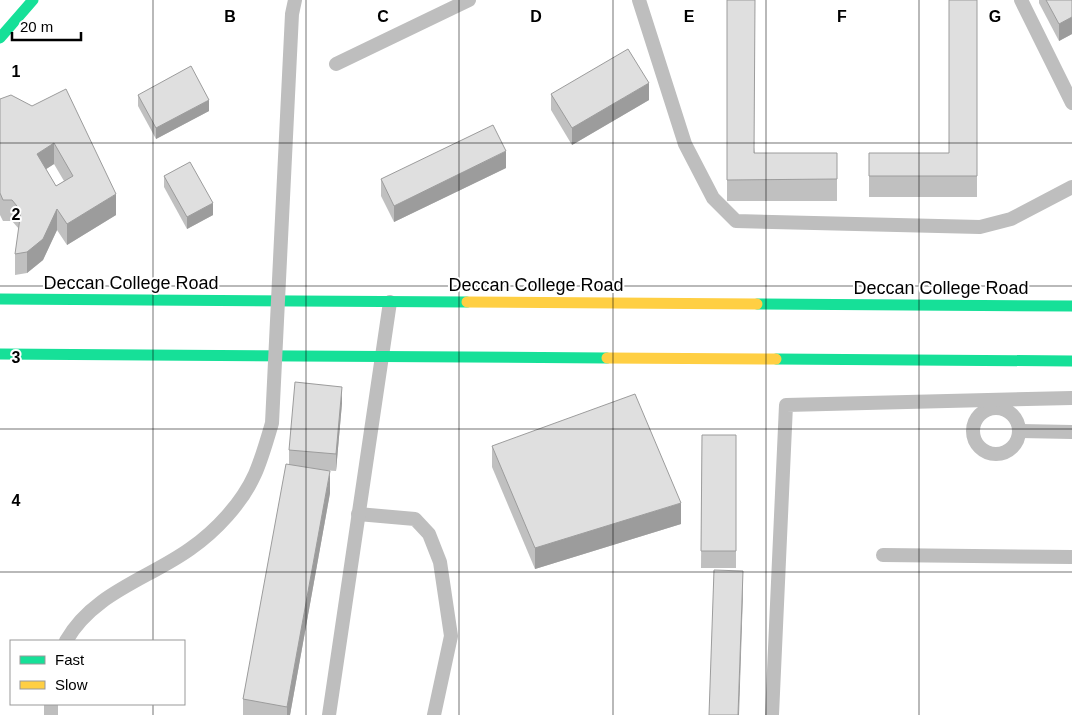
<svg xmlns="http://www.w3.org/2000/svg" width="1072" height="715" viewBox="0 0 1072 715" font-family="Arial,sans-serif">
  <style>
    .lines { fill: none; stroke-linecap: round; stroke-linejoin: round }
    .lane { stroke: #bebebe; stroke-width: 14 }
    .fast { stroke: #16e098; stroke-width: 11 }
    .slow { stroke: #ffcf43; stroke-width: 11 }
    .lane-bridge { stroke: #bebebe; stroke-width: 14 }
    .wall { fill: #c0c0c0; fill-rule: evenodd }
    .shaded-wall { fill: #9c9c9c }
    .building { fill: #dfdfdf; stroke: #9c9c9c; fill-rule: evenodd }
    .grid { fill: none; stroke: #000; stroke-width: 1; stroke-opacity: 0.55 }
    .labels { text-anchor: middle; stroke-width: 4; stroke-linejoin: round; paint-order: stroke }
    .street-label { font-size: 18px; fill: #000; stroke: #fff }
    .grid-label { font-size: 16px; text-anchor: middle; font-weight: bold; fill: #000; stroke: #fff; stroke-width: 4; stroke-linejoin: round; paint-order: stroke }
  </style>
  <rect width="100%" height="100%" fill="#fff"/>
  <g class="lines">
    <g class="lane">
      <polyline points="639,0 685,144 713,198 736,221 980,227 1011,219 1072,187"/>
      <polyline points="1021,0 1072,103"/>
      <polyline points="336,64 469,0"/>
      <circle cx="996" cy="431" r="23"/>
      <polyline points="1020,431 1072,432"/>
      <polyline points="358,514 415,519 429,534 440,562 451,636 434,715"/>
      <polyline points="883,555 1072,557"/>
      <polyline points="51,704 51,715"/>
      <polyline points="329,715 390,302"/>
      <polyline points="772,715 786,405 1072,398"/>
    </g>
    <g class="fast">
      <polyline points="0,38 33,0"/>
      <polyline points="0,299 467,302"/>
      <polyline points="757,304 1072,306"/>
      <polyline points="0,354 607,358"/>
      <polyline points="776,359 1072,361"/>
    </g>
    <g class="slow">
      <polyline points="467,302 757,304"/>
      <polyline points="607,358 776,359"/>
    </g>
    <path class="lane-bridge" d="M66,641C93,593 148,579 190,549C216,531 242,503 255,474C262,458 267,440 272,423L292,14L295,0"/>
  </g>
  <g class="wall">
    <polygon points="727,0 755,153 837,153 837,201 727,201"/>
    <polygon points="977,0 977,197 869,197 869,153 949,153"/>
    <polygon points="1039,0 1072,0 1072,34 1059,41 1039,3"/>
    <polygon points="551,94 649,100 572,145 551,110"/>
    <polygon points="138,95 209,111 156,139 138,106"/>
    <path d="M0,99L32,106L116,215L67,245L57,230L43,260L27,273L15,275V254L19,229L12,221H3L0,215ZM54,164L64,181L56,186L46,169Z"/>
    <polygon points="506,168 394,222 381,196 381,179"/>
    <polygon points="164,176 213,215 187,229 164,187"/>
    <polygon points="342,403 336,471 320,470 330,493 290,715 243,715 243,699 289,464 289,450"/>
    <polygon points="702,435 736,435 736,568 701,568"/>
    <polygon points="492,446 681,524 535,569 492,467"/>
  </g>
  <g class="shaded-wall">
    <polygon points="1072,17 1072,34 1059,41 1059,24"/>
    <polygon points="649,83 649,100 572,145 572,128"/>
    <polygon points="209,100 209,111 156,139 156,128"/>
    <polygon points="54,143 54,164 37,175 37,154"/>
    <polygon points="506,151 506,168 394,222 394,206"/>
    <polygon points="116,194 116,215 67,245 67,224"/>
    <polygon points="213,203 213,215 187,229 187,217"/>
    <polygon points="57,209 57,230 43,260 27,273 27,252"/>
    <polygon points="342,387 342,403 336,471 336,454"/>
    <polygon points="330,471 330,493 290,715 287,715 287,707"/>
    <polygon points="681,503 681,524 535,569 535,548"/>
    <polygon points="743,571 743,593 739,715 738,715"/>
  </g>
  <g class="building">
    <polygon points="727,0 755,0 754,153 837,153 837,179 727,180"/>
    <polygon points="949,0 977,0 977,176 869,176 869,153 949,153"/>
    <polygon points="1046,0 1072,0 1072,17 1059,24"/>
    <polygon points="628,49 649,83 572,128 551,94"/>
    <polygon points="191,66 209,100 156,128 138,95"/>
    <path d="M66,89L116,194L67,224L57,209L43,239L27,252L15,254L21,211L12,200H3L0,193V99L11,95L32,106ZM54,143L73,176L56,186L37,154Z"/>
    <polygon points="493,125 506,151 394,206 381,179"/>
    <polygon points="190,162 213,203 187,217 164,176"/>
    <polygon points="295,382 342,387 336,454 289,450"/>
    <polygon points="635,394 681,503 535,548 492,446"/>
    <polygon points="702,435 736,435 736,551 701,551"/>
    <polygon points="286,464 330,471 287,707 243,699"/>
    <polygon points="714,570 743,571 738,715 709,715"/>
  </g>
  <path class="grid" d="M153,0V641M306,0V715M459,0V715M613,0V715M766,0V715M919,0V715M0,143H1072M0,286H1072M0,429H1072M0,572H1072M153,704V715"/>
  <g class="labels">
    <g class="street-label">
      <text x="131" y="289">Deccan College Road</text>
      <text x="536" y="291">Deccan College Road</text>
      <text x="941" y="294">Deccan College Road</text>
    </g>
  </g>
  <g class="grid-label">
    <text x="230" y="22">B</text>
    <text x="383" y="22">C</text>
    <text x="536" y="22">D</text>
    <text x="689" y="22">E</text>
    <text x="842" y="22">F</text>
    <text x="995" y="22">G</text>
    <text x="16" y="77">1</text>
    <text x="16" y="220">2</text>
    <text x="16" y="363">3</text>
    <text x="16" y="506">4</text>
  </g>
  <rect x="10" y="640" width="175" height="65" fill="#ffffff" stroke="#999999"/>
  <rect x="20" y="656" width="25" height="8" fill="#16e098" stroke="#999999"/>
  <text x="55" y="665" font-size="15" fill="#000000">Fast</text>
  <rect x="20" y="681" width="25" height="8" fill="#ffcf43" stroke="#999999"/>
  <text x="55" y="690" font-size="15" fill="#000000">Slow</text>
  <path d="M12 32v8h69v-8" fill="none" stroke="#000000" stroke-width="2.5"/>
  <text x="20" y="32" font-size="15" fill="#000000" stroke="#ffffff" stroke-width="4" paint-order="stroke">20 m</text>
</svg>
